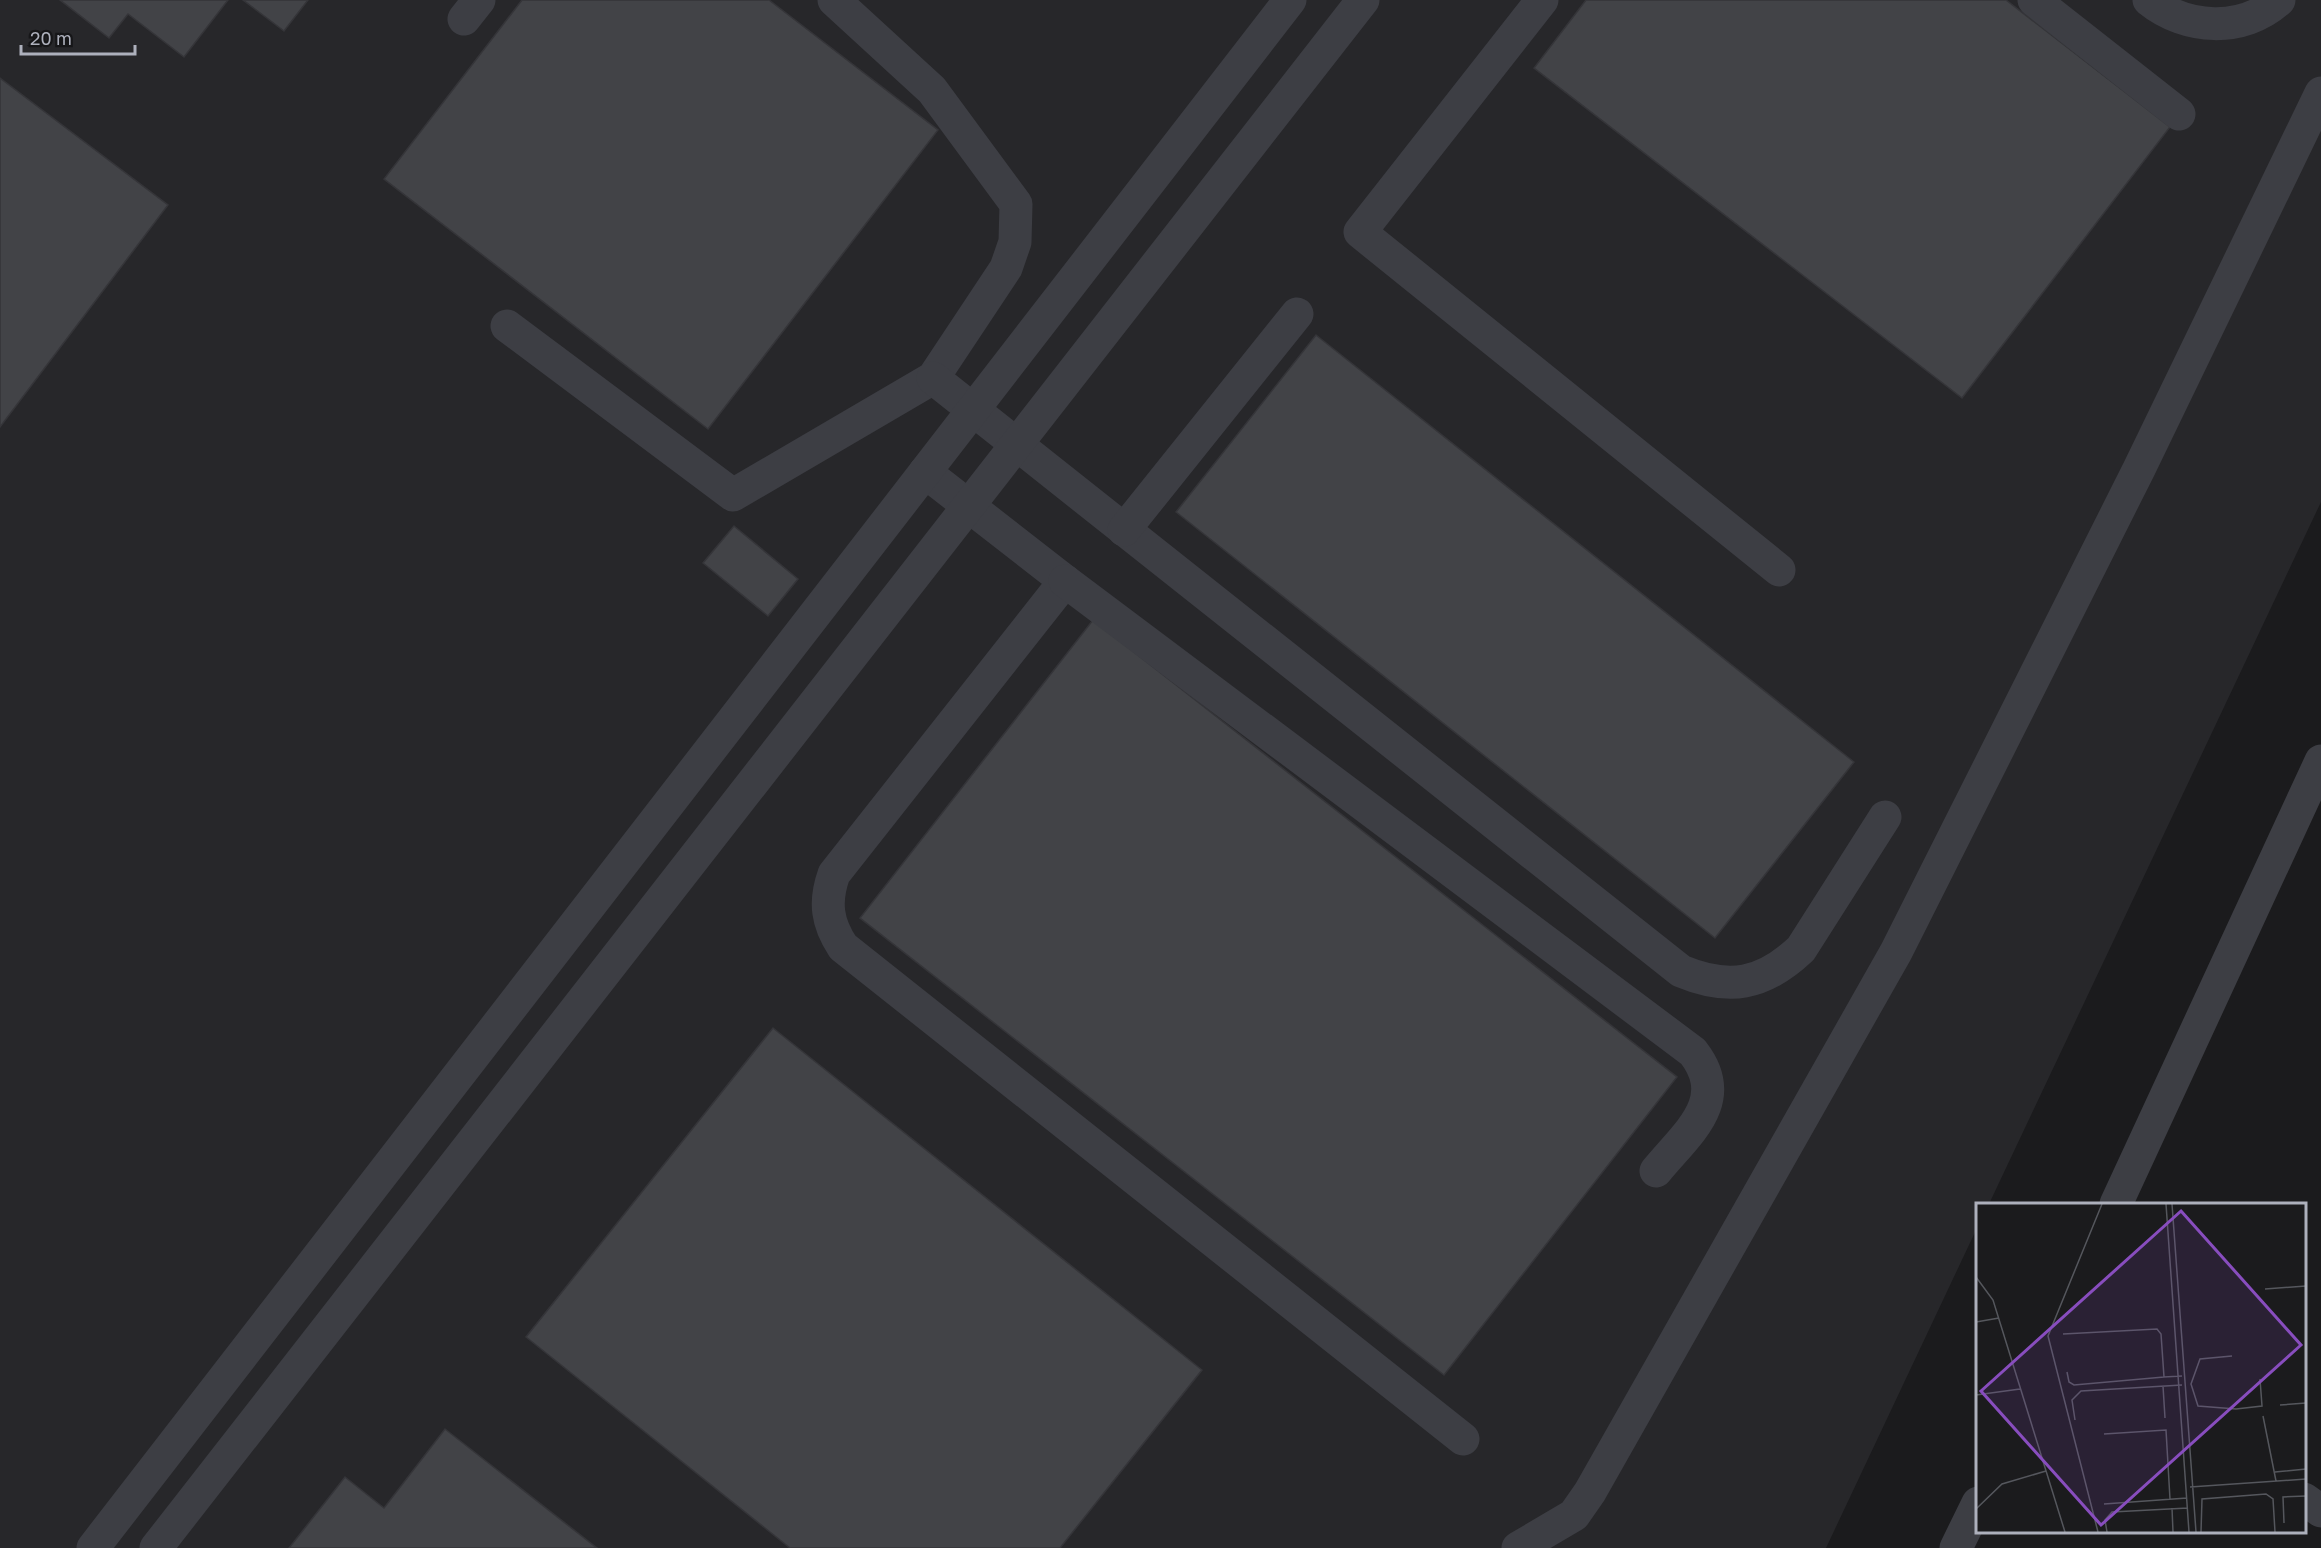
<svg xmlns="http://www.w3.org/2000/svg" width="2321" height="1548" viewBox="0 0 2321 1548" font-family="'Golos Text',sans-serif">
  <style>
    .built { fill: #27272a }
    .building { fill: #424347; stroke: #353539; stroke-width: 1.5 }
    .lines { fill: none; stroke-linecap: round; stroke-linejoin: round }
    .minor { stroke: #3d3e44; stroke-width: 33 }
    .inset-road { fill: none; stroke: #55575d; stroke-width: 1.5 }
    .view { fill: #884dbe; fill-opacity: 0.15; stroke: #884dbe; stroke-width: 3 }
    .inset-edge { fill: none; stroke: #adb0bc; stroke-width: 3 }
  </style>
  <rect width="100%" height="100%" fill="#1b1b1d"/>
  <polygon class="built" points="0,0 2321,0 2321,502 1989,1204 1978,1204 1977,1228 1826,1548 0,1548"/>
  <g class="building">
    <polygon points="60,0 228,0 184,57 128,14 109,38"/>
    <polygon points="243,0 308,0 284,31"/>
    <polygon points="522,0 769,0 938,130 708,429 384,179"/>
    <polygon points="1586,0 2006,0 2170,127 1962,398 1534,68"/>
    <polygon points="0,78 168,205 0,427"/>
    <polygon points="1316,335 1854,762 1715,938 1176,512"/>
    <polygon points="734,526 798,579 768,616 703,563"/>
    <polygon points="1093,620 1677,1077 1444,1375 860,918"/>
    <polygon points="773,1028 1202,1370 1060,1548 790,1548 526,1337"/>
    <polygon points="445,1429 597,1548 289,1548 345,1477 384,1508"/>
  </g>
  <g class="lines">
    <g class="minor">
      <polyline points="1542,0 1360,232 1779,570"/>
      <polyline points="2034,0 2179,114"/>
      <path d="M2149,0C2186,30 2243,33 2279,0"/>
      <polyline points="464,19 479,0"/>
      <polyline points="507,326 733,495 933,378 1006,268 1015,242 1016,204 932,90 834,0"/>
      <path d="M933,378L1681,971C1729,991 1763,985 1801,949L1885,817"/>
      <path d="M925,472L1065,581L834,874C824,902 827,923 843,947L1463,1439"/>
      <polyline points="1124,530 1297,314"/>
      <path d="M1065,581L1693,1052C1731,1101 1687,1133 1656,1171"/>
      <polyline points="2116,1204 2321,761"/>
      <polyline points="2304,1499 2321,1511"/>
      <polyline points="93,1548 1290,0"/>
      <polyline points="156,1548 1363,0"/>
      <polyline points="1518,1548 1574,1515 1590,1492 1896,952 2139,469 2321,93"/>
      <polyline points="1956,1548 1978,1503"/>
    </g>
  </g>
  <g transform="translate(1976 1203)">
    <rect width="330" height="330" fill="#1b1b1d"/>
    <path class="inset-road" d="M190,1L213,329M196,1L220,329M0,74L17,97L89,329M289,86L330,83M0,119L23,115M87,131L181,126L185,131L188,174L206,173M256,153L224,156L215,181L222,203L260,206L286,203L284,176M91,169L93,179L98,182L188,174M187,183L189,215M0,192L44,186M304,202L330,200M287,213L300,278M99,217L96,197L105,188L206,182M128,231L190,227L194,296M299,269L330,266M214,284L330,276M128,301L211,295M196,305L197,329M0,306L26,281L70,268M308,320L307,294L330,293M122,329L72,133L126,1M131,329L129,317L136,309L212,305M225,329L226,296L290,291L297,296L299,329"/>
    <path class="view" d="M205,8L325,142L125,322L5,188Z"/>
    <rect width="330" height="330" class="inset-edge"/>
  </g>
  <path d="M21 45v9h114v-9" fill="none" stroke="#adb0bc" stroke-width="3"/>
  <text x="30" y="45" font-size="18" fill="#adb0bc" stroke="#161618" stroke-width="4.5" paint-order="stroke">20 m</text>
</svg>
